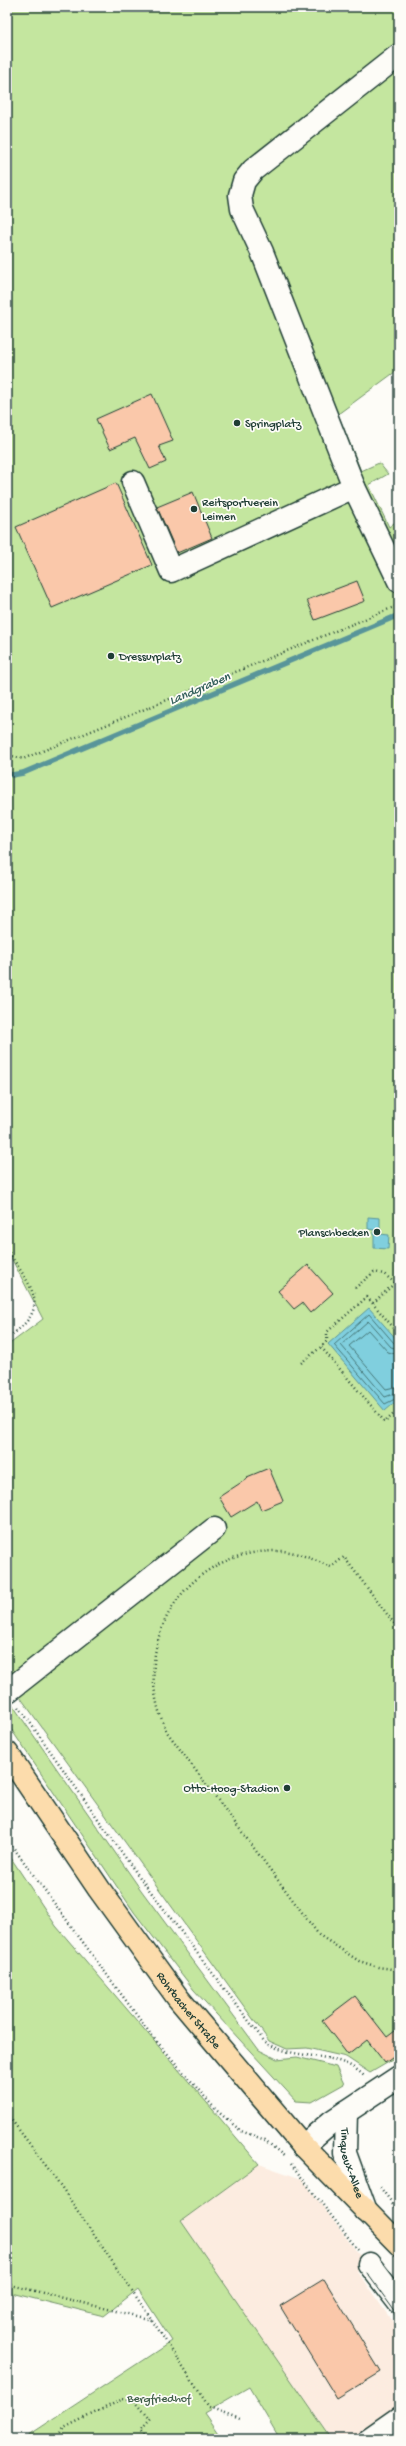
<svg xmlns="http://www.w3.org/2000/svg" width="406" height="2446" viewBox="0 0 406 2446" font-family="'Gochi Hand',sans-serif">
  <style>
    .built { fill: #fcece0 }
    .green { fill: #c4e69f; stroke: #72926a }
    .water { fill: #80cfde; stroke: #59959a }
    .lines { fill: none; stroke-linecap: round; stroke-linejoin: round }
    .shore { stroke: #467778; stroke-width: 1 }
    .stream { stroke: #59959a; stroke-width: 5.5 }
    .building { fill: #fac8aa; stroke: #1f3d34 }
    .minor-casing { stroke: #1f3d34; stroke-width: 25 }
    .major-casing { stroke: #1f3d34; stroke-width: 25 }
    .path { stroke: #1f3d34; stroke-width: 2.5; stroke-dasharray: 1 3; stroke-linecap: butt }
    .minor { stroke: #fdfcf7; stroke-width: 22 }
    .major { stroke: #fcdcac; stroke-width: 22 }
    .tram { stroke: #1f3d34; stroke-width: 1 }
    .poi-dot { fill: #1f3d34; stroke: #fdfcf7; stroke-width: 1.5 }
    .labels { text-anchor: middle; stroke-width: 3.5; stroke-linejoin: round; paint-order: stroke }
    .poi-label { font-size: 12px; fill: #1f3d34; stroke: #fdfcf7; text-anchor: start }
    .street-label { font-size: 12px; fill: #1f3d34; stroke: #fdfcf7 }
    .park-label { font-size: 12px; fill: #405f49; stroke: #fdfcf7 }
    .water-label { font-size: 13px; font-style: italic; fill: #37625e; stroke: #fdfcf7 }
  </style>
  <rect width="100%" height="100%" fill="#fdfcf7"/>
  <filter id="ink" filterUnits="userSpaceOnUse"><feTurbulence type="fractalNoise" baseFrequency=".025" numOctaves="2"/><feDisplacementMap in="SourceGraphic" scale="8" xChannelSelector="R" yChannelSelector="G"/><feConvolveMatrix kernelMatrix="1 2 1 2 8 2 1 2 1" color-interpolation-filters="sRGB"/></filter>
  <g filter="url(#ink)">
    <polygon class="built" points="259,2164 302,2179 366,2264 357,2271 399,2331 399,2439 332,2439 181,2221"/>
    <g class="green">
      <polygon points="7,7 399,7 399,369 338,414 361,471 379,463 388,474 369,485 389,527 399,519 399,2056 370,2073 346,2057 307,2048 287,2049 269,2041 7,1679 7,1346 43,1319 7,1250 7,747 9,745 7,738"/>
      <polygon points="7,1697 141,1890 259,2050 277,2059 297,2057 336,2067 344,2084 312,2102 296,2101 194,1990 134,1912 7,1723"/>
      <polygon points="7,1852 56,1926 259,2164 181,2221 331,2438 330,2439 280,2439 249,2387 204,2413 222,2439 23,2439 172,2341 138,2289 104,2316 7,2292"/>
    </g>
    <g class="water">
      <polygon points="368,1217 380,1218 380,1234 389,1235 388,1249 374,1248 374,1230 368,1229"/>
      <polygon points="369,1308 399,1342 399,1399 385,1411 328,1344"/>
    </g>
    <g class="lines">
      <g class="shore">
        <polyline points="399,1344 394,1343 369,1314 334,1345 385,1404 399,1397"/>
        <polyline points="399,1349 391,1347 368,1321 341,1345 385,1397 399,1392"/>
        <polyline points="399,1355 388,1352 368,1330 349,1346 386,1389 399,1386"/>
      </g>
      <polyline class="stream" points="7,773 12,775 23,773 399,615"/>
    </g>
    <g class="building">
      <polygon points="152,394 173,441 159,446 166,462 150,469 135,438 110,449 96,419"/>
      <polygon points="116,483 152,565 52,608 16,527"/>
      <polygon points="193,492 212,538 177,553 157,507"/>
      <polygon points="357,581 365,601 315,620 307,600"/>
      <polygon points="308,1265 333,1293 310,1313 302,1303 294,1309 278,1291"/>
      <polygon points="269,1468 283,1501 261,1510 257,1501 231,1517 219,1497 248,1478 247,1477"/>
      <polygon points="355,1996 387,2037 399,2028 399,2053 385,2063 367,2040 348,2055 322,2021"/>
      <polygon points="324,2279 381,2372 337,2399 280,2306"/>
    </g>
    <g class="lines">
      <defs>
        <g id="minor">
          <polyline points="399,55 253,170 244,181 240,195 242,209 262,252 354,487 399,581"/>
          <polyline points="133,482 171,571 354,487"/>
          <polyline points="8,1691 214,1529"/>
          <path id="s1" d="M346,2112L345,2153L366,2211"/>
          <polyline points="303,2146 331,2122 399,2077"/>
          <polyline points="369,2264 399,2303"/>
          <polyline points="369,2439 399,2418"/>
        </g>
        <g id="major">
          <path id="s2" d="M7,1753L99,1889L178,1998L303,2146L399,2244"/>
        </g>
      </defs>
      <use href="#minor" class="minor-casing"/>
      <use href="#major" class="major-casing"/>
      <g class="path">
        <polyline points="7,751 12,756 23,759 399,605"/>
        <path d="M7,1249C30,1288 55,1306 7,1338"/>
        <polyline points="355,1288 374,1272 384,1274 395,1283"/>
        <polyline points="373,1303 395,1283 399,1288"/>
        <polyline points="399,1334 367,1297 327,1332 327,1341 321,1347 385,1422 399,1409"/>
        <polyline points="301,1363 321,1347"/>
        <path d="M399,1630L344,1557L331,1567C314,1560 295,1550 276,1551C180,1551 127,1648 167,1732L319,1935L359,1961L378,1967L399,1970"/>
        <path d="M19,1707L132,1867L264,2041C295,2063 336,2048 364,2076"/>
        <polyline points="7,1839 152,2036 216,2110 241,2131 265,2140 285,2157"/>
        <polyline points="7,2114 56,2179 152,2320 209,2407 240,2419"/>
        <polyline points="291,2164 358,2250"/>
        <polyline points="380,2187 399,2212"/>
        <polyline points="7,2284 152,2320"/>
        <polyline points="55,2439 64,2428 123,2399 135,2401 150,2419 140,2430 147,2439"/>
      </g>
      <use href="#minor" class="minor"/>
      <use href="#major" class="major"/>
      <polyline class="tram" points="367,2273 399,2317"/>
    </g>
  </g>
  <g class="poi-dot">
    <circle cx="237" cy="423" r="4"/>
    <circle cx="194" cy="509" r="4"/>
    <circle cx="111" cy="656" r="4"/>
    <circle cx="377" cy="1232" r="4"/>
    <circle cx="287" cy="1788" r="4"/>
  </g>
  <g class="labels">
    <g class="poi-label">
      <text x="245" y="427">Springplatz</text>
      <text x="202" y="506">Reitsportverein<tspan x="202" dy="14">Leimen</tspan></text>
      <text x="119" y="660">Dressurplatz</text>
      <text x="369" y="1236" text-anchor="end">Planschbecken</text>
      <text x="279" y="1792" text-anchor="end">Otto-Hoog-Stadion</text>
    </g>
    <g class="street-label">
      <text dy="4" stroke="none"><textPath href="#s2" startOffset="315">Rohrbacher Straße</textPath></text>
      <text dy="4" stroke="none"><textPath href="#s1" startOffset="52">Tinqueux-Allee</textPath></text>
    </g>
    <g class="park-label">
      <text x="159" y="2402">Bergfriedhof</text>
    </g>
    <g class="water-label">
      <text transform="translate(199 687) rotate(-23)" y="5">Landgraben</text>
    </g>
  </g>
  <rect width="406" height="2446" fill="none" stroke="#fdfcf7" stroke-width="24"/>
  <rect x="12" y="12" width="382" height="2422" fill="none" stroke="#1f3d34" stroke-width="1.5" filter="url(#ink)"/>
</svg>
